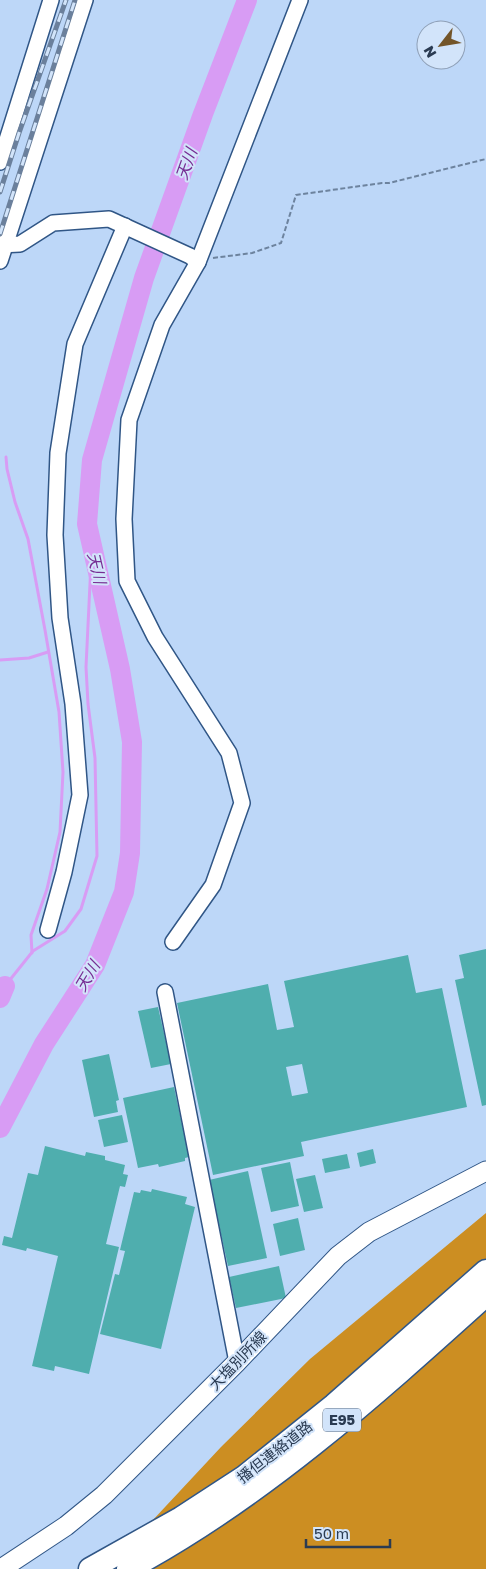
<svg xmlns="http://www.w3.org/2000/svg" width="486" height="1569" viewBox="0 0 486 1569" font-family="'Golos Text','Noto Sans JP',sans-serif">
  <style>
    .forest { fill: #cc8e22 }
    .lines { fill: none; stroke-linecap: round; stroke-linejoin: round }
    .stream { stroke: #d89cf4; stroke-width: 3 }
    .river { stroke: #d89cf4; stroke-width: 20 }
    .building { fill: #4faeae; fill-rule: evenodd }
    .minor-casing { stroke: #305686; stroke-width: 18 }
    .major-casing { stroke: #305686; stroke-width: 21 }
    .highway-casing { stroke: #305686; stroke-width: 25 }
    .path { stroke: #6d839e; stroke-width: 2; stroke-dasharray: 5 2.5; stroke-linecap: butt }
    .minor { stroke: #fff; stroke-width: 15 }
    .major { stroke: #fff; stroke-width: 19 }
    .highway { stroke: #fff; stroke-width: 22 }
    .rail-casing { stroke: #6b809c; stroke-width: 5 }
    .rail { stroke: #d2e4fa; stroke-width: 3; stroke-dasharray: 9; stroke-linecap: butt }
    .labels { text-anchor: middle; stroke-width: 4; stroke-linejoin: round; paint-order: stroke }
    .shield { fill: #d2e4fa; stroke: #5c6e84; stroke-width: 1 }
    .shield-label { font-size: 14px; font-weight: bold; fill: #2a3b52 }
    .street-label { font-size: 15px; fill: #2a3b52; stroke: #d2e4fa }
    .water-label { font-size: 16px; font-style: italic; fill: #762e93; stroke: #d2e4fa }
  </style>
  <rect width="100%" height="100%" fill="#bdd7f8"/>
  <polygon class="forest" points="486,1213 486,1569 100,1569 124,1551 221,1447 310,1359"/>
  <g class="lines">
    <g class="stream">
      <polyline points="6,457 7,469 15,502 28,539 45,630 59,712 63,772 60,832 47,889 31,935 32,953"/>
      <polyline points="0,660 29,658 48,652"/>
      <polyline points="0,987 5,986 33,951 65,931 81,909 97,856 95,758 88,704 86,667 92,542"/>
    </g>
    <g class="river">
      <polyline points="0,998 5,986"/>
      <polyline points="0,1128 44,1044 95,965 124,892 130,853 132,742 120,669 87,524 92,460 144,278 203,114 247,0"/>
    </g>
  </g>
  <g class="building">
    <polygon points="486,949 486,1105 482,1106 455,980 464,978 459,955"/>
    <path d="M408,955L416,993L442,988L467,1107L301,1142L304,1156L213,1175L177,1003L268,984L277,1030L294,1027L284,981ZM302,1064L308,1093L292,1096L286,1067Z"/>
    <polygon points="158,1007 171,1064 151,1068 138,1011"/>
    <polygon points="109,1054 119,1100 116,1101 118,1112 94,1117 82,1060"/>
    <polygon points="174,1087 189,1157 185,1158 185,1161 159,1167 158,1164 138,1168 123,1098"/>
    <polygon points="122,1115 128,1142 104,1147 98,1120"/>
    <polygon points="45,1146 85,1156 86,1152 105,1156 105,1160 125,1165 123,1174 128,1175 125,1187 120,1186 106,1244 119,1247 89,1374 55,1366 54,1371 32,1366 58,1256 27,1248 26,1251 2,1245 4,1236 12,1238 28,1173 38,1175"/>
    <polygon points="373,1149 376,1163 360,1167 357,1153"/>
    <polygon points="347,1154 350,1168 325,1173 322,1159"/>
    <polygon points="290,1162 299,1206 271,1212 261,1168"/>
    <polygon points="248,1171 267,1258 228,1266 209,1180"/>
    <polygon points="315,1175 323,1208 304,1212 296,1179"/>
    <polygon points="152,1189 187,1197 185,1204 195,1207 161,1349 100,1334 115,1274 119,1275 125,1251 120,1250 134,1192 140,1193 141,1190 151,1192"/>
    <polygon points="298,1218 305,1250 280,1256 273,1224"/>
    <polygon points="279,1266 286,1298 236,1308 229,1277"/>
  </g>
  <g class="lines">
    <defs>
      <g id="minor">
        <polyline points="0,162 51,0"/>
        <polyline points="0,245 20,244 53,223 109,219 190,256 198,262"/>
        <polyline points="0,261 85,0"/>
        <polyline points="48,930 64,872 80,795 73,704 60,618 55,535 58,453 75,344 125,226"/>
        <polyline points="173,942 213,885 242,803 229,753 155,637 127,581 124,519 129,420 162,325 198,262 300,0"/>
        <polyline points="165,992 237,1362"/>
      </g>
      <polyline id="major" points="1,1569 66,1526 104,1495 237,1362 338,1256 369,1232 486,1171"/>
      <g id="highway">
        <polyline points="90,1569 181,1518 244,1477 334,1405 486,1271"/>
        <path d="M128,1569C261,1498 375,1395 486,1295"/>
      </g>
    </defs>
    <use href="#minor" class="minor-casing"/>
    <use href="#major" class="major-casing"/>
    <use href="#highway" class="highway-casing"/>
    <polyline class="path" points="213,258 252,253 281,243 296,195 382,183 389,183 486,159"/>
    <use href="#minor" class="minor"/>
    <use href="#major" class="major"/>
    <use href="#highway" class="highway"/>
    <defs>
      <g id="rail">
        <polyline points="0,192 19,133 66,0"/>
        <polyline points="0,234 75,0"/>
      </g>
    </defs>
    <use href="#rail" class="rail-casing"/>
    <use href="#rail" class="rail"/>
  </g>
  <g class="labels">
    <rect class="shield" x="323" y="1408.5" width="38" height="23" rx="4"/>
    <g class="shield-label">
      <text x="342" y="1425">E95</text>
    </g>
    <g class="street-label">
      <text transform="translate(238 1361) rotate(-46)" y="5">大塩別所線</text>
      <text transform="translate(275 1452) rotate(-38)" y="5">播但連絡道路</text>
    </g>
    <g class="water-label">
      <text transform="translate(186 164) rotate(-70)" y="6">天川</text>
      <text transform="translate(97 568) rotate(77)" y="6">天川</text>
      <text transform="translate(87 976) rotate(-59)" y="6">天川</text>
    </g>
  </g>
  <g transform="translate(441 45) rotate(239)"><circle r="24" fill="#d2e4fa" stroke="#8fa0b7"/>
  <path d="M0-4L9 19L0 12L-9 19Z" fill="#735529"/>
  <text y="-8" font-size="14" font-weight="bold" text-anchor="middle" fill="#2a3b52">N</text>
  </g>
  <path d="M306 1539v8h84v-8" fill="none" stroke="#2a3b52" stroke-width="2.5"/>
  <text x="314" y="1539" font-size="15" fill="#2a3b52" stroke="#d2e4fa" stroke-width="4" paint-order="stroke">50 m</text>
</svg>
